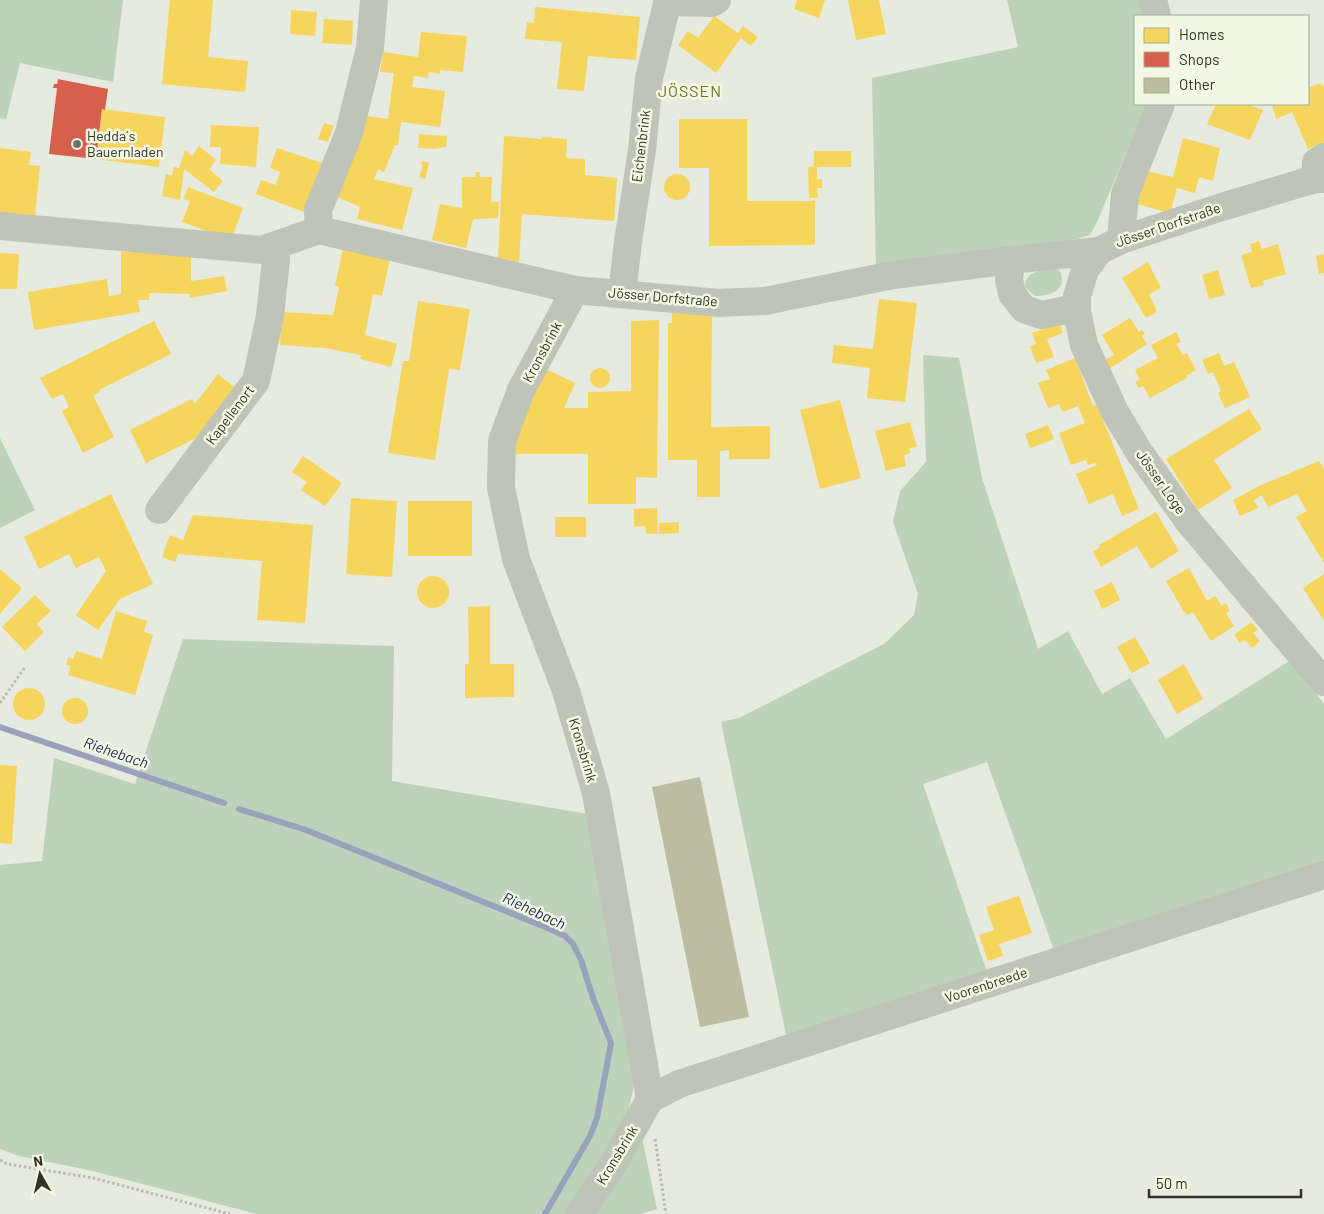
<svg xmlns="http://www.w3.org/2000/svg" width="1324" height="1214" viewBox="0 0 1324 1214" font-family="Barlow,sans-serif">
  <style>
    .green { fill: #bcd2ba }
    .homes { fill: #f6d55c }
    .shops { fill: #d6604d }
    .lines { fill: none; stroke-linecap: round; stroke-linejoin: round }
    .stream { stroke: #99a1bb; stroke-width: 6 }
    .building { fill: #bcbda0 }
    .path { stroke: #b8bbae; stroke-width: 3; stroke-dasharray: 2.5 2.5; stroke-linecap: butt }
    .minor { stroke: #c0c3b7; stroke-width: 28 }
    .poi-dot { fill: #717366; stroke: #f2f8e4; stroke-width: 2 }
    .labels { text-anchor: middle; stroke-width: 5; stroke-linejoin: round; paint-order: stroke }
    .poi-label { font-size: 14px; fill: #323326; stroke: #f2f8e4; text-anchor: start }
    .street-label { font-size: 14px; fill: #323326; stroke: #f2f8e4 }
    .water-label { font-size: 15px; font-style: italic; fill: #1d2653; stroke: #f2f8e4 }
    .quarter-label { font-size: 16px; letter-spacing: 1px; fill: #737420; stroke: #f2f8e4 }
  </style>
  <rect width="100%" height="100%" fill="#e7eade"/>
  <g class="green">
    <polygon points="0,0 123,0 113,82 20,63 6,119 0,118"/>
    <polygon points="1007,0 1141,0 1146,16 1135,16 1135,104 1147,104 1097,222 1090,235 1077,239 876,268 872,78 1018,47"/>
    <path d="M1057,269L1060,271C1068,290 1051,296 1035,296L1025,287C1025,270 1043,270 1057,269Z"/>
    <polygon points="923,355 959,358 982,478 1038,649 1068,631 1102,694 1130,678 1166,739 1291,660 1324,704 1324,868 1056,956 987,762 923,784 989,978 788,1044 721,722 739,718 884,644 914,615 918,594 893,522 900,491 926,462"/>
    <polygon points="0,438 35,510 0,528"/>
    <polygon points="183,639 394,646 392,781 600,816 638,1068 624,1129 567,1214 257,1214 93,1171 19,1156 0,1149 0,865 42,861 54,758 135,784"/>
    <polygon points="642,1138 657,1209 640,1214 588,1214"/>
  </g>
  <g class="homes">
    <polygon points="170,0 213,0 208,57 248,61 245,92 162,84"/>
    <polygon points="797,0 825,0 819,18 794,9"/>
    <polygon points="848,0 879,0 886,34 856,40"/>
    <polygon points="535,7 640,17 636,60 588,56 584,91 557,89 562,42 525,39 527,22 534,23"/>
    <polygon points="291,10 317,12 315,36 290,34"/>
    <polygon points="714,16 738,33 743,26 758,37 751,46 741,38 716,73 678,45 688,31 698,38"/>
    <polygon points="324,19 353,21 352,45 322,43"/>
    <polygon points="421,32 467,36 463,72 440,70 440,74 429,72 428,78 414,76 412,87 445,91 440,127 401,122 398,145 395,145 384,172 378,169 374,179 413,188 402,230 357,219 360,207 333,195 366,116 388,119 394,73 380,72 383,52 418,57"/>
    <polygon points="1321,83 1322,86 1324,85 1324,145 1318,148 1316,145 1308,149 1292,112 1276,119 1272,104 1308,104 1308,88"/>
    <polygon points="1216,104 1246,104 1263,110 1250,140 1207,124"/>
    <polygon points="102,109 165,117 159,167 96,159"/>
    <polygon points="679,119 747,119 747,201 815,201 815,245 709,246 709,168 679,168"/>
    <polygon points="324,123 334,126 328,142 318,139"/>
    <polygon points="211,125 259,127 256,167 220,164 221,147 210,147"/>
    <polygon points="419,134 447,136 446,147 434,149 418,148"/>
    <polygon points="504,136 542,139 542,137 567,139 566,158 585,159 585,175 617,178 614,221 522,214 519,262 498,258"/>
    <polygon points="1183,138 1220,148 1213,181 1199,177 1195,193 1177,188 1170,213 1137,204 1146,171 1173,177"/>
    <polygon points="199,146 216,160 209,169 223,181 214,192 184,169 180,200 162,196 166,174 172,175 174,167 179,168 185,150 192,156"/>
    <polygon points="0,148 31,152 29,165 40,166 35,217 0,213"/>
    <polygon points="277,148 322,163 304,212 256,194 261,180 276,185 280,172 270,168"/>
    <polygon points="814,151 851,151 851,167 817,167 817,179 822,179 822,188 817,188 818,198 809,198 808,167 814,166"/>
    <polygon points="422,161 429,163 425,179 419,177 423,166 421,165"/>
    <polygon points="476,172 480,172 480,177 492,177 491,202 499,202 498,218 473,219 466,248 432,240 440,204 462,208 462,177 475,177"/>
    <circle cx="677" cy="187" r="13"/>
    <polygon points="188,187 243,208 231,240 182,222 190,201 184,199"/>
    <polygon points="1259,241 1262,249 1278,244 1286,274 1263,281 1264,285 1251,288 1241,255 1252,252 1250,244"/>
    <polygon points="343,248 390,258 382,296 373,294 365,335 397,344 391,367 360,359 361,355 325,348 280,345 282,312 333,315 339,287 335,286"/>
    <polygon points="121,252 191,253 191,281 224,276 227,291 190,298 190,294 149,293 149,300 138,300 140,312 34,330 28,292 107,279 109,296 121,294"/>
    <polygon points="0,253 19,254 17,289 0,289"/>
    <polygon points="1324,254 1324,273 1319,274 1316,256"/>
    <polygon points="1148,262 1161,288 1149,294 1157,312 1146,318 1122,278"/>
    <polygon points="1218,270 1225,295 1209,299 1202,275"/>
    <polygon points="879,299 917,303 905,402 867,398 870,368 832,363 834,345 873,349"/>
    <polygon points="418,301 470,309 460,370 449,369 435,460 388,453 403,361 409,361"/>
    <polygon points="672,311 712,313 711,427 770,426 770,459 729,459 729,450 720,451 720,497 697,497 697,460 668,460 668,323 672,323"/>
    <polygon points="1130,318 1139,332 1142,330 1145,334 1142,336 1147,344 1109,369 1104,361 1114,355 1102,335"/>
    <polygon points="659,320 657,478 636,477 636,504 588,504 588,454 512,454 515,431 544,368 575,383 564,408 588,408 588,392 631,391 631,321"/>
    <polygon points="154,321 171,354 99,390 100,392 93,395 114,437 83,453 62,411 69,407 63,394 52,399 40,378"/>
    <polygon points="1059,323 1063,333 1047,339 1054,357 1036,363 1030,346 1036,344 1032,333"/>
    <polygon points="1176,332 1181,342 1176,344 1183,355 1187,353 1196,370 1186,376 1187,378 1150,398 1143,386 1139,388 1135,382 1140,380 1135,370 1158,358 1151,345"/>
    <polygon points="1219,353 1224,366 1234,362 1250,397 1225,408 1218,393 1221,391 1213,372 1208,374 1202,360"/>
    <polygon points="1075,358 1093,406 1097,405 1139,509 1122,516 1113,494 1089,504 1076,474 1097,465 1096,463 1088,465 1086,460 1071,465 1059,433 1085,423 1078,406 1063,412 1059,404 1048,408 1038,383 1050,379 1046,370"/>
    <circle cx="600" cy="378" r="10"/>
    <polygon points="218,374 239,391 208,432 146,463 130,430 192,399 195,404"/>
    <polygon points="840,400 861,478 820,489 800,410"/>
    <polygon points="1249,409 1262,429 1214,460 1232,488 1198,510 1166,459"/>
    <polygon points="910,422 917,447 909,448 911,453 904,455 906,466 886,471 875,431"/>
    <polygon points="1048,425 1054,439 1030,448 1025,434"/>
    <polygon points="303,456 342,483 325,506 301,490 307,482 292,472"/>
    <polygon points="1319,461 1324,469 1324,563 1296,517 1307,511 1297,494 1268,507 1262,495 1254,500 1258,508 1240,516 1233,500 1259,486"/>
    <polygon points="111,494 153,584 120,599 98,630 76,615 106,571 99,557 76,568 69,554 39,569 24,537"/>
    <polygon points="351,498 397,501 392,577 346,574"/>
    <rect x="408" y="501" width="64" height="55"/>
    <polygon points="657,508 658,534 646,534 645,526 634,527 634,509"/>
    <polygon points="1156,512 1179,551 1151,569 1137,546 1101,567 1093,552 1100,547 1099,545"/>
    <polygon points="193,515 313,525 305,623 257,620 262,561 178,554 175,562 162,557 170,535 183,540"/>
    <rect x="555" y="517" width="31" height="20"/>
    <polygon points="679,522 679,533 659,534 659,523"/>
    <polygon points="1189,568 1207,601 1215,596 1222,606 1226,603 1230,611 1226,613 1234,626 1211,641 1193,612 1187,615 1185,612 1184,612 1166,581"/>
    <polygon points="0,569 22,588 0,614"/>
    <polygon points="1324,574 1324,621 1303,588"/>
    <circle cx="433" cy="592" r="16"/>
    <polygon points="1112,582 1120,600 1102,609 1094,591"/>
    <polygon points="35,595 51,611 37,624 44,632 25,651 2,627"/>
    <polygon points="490,606 490,664 514,664 514,697 465,698 465,664 469,664 468,607"/>
    <polygon points="116,611 147,621 144,632 153,635 135,695 68,675 71,666 66,665 68,657 73,659 76,651 102,659"/>
    <polygon points="1251,622 1258,630 1253,633 1260,641 1252,648 1245,640 1240,643 1234,635"/>
    <polygon points="1135,637 1150,663 1132,673 1117,647"/>
    <polygon points="1184,664 1203,699 1177,714 1158,680"/>
    <circle cx="29" cy="704" r="16"/>
    <circle cx="75" cy="711" r="13"/>
    <polygon points="0,765 17,766 12,844 0,843"/>
    <polygon points="1019,896 1032,933 999,944 1003,956 988,961 979,935 994,930 986,907"/>
  </g>
  <polygon class="shops" points="58,79 108,89 105,110 102,109 96,159 49,154 57,88 53,88 54,84 57,84"/>
  <g class="lines">
    <g class="stream">
      <polyline points="0,727 224,803"/>
      <polyline points="239,809 306,830 550,929 565,936 573,944 581,960 593,998 611,1043 597,1118 590,1136 545,1214"/>
    </g>
  </g>
  <polygon class="building" points="700,777 749,1017 700,1027 652,787"/>
  <g class="lines">
    <g class="path">
      <polyline points="0,703 25,667"/>
      <polyline points="655,1139 666,1214"/>
      <polyline points="0,1160 7,1164 93,1178 230,1214"/>
    </g>
    <g class="minor">
      <polyline points="1153,0 1157,16"/>
      <polyline points="667,2 712,3 717,0"/>
      <polyline points="1315,179 1316,162 1324,157"/>
      <polyline points="0,226 262,250 319,230"/>
      <polyline points="319,230 575,290 719,303 765,301 893,275 1011,260 1099,251 1121,240 1225,206 1315,179 1324,179"/>
      <polyline points="319,230 318,210 349,133 370,48 374,0"/>
      <polyline points="1121,240 1125,194 1161,104"/>
      <polyline points="1099,251 1085,270 1077,296 1077,311 1084,345 1115,412 1139,452 1189,522 1324,682"/>
      <polyline points="1011,260 1009,279 1012,294 1024,309 1041,315 1077,308"/>
      <polyline points="575,290 521,390 502,441 501,488 516,559 566,691 596,793 650,1099 612,1166 579,1214"/>
      <polyline points="622,294 628,242 642,150 649,78 668,0"/>
      <polyline points="159,510 256,381 270,316 276,259 272,248"/>
      <polyline points="650,1099 679,1084 1324,875"/>
    </g>
  </g>
  <circle class="poi-dot" cx="77" cy="144" r="5"/>
  <g class="labels">
    <g class="poi-label">
      <text x="87" y="141">Hedda´s<tspan x="87" dy="16">Bauernladen</tspan></text>
    </g>
    <g class="street-label">
      <text transform="translate(641 146) rotate(-83)" y="5">Eichenbrink</text>
      <text transform="translate(1168 225) rotate(-19)" y="5">Jösser Dorfstraße</text>
      <text transform="translate(663 297) rotate(5)" y="5">Jösser Dorfstraße</text>
      <text transform="translate(542 352) rotate(-62)" y="5">Kronsbrink</text>
      <text transform="translate(230 415) rotate(-53)" y="5">Kapellenort</text>
      <text transform="translate(1161 482) rotate(55)" y="5">Jösser Loge</text>
      <text transform="translate(583 750) rotate(73)" y="5">Kronsbrink</text>
      <text transform="translate(986 985) rotate(-18)" y="5">Voorenbreede</text>
      <text transform="translate(617 1155) rotate(-59)" y="5">Kronsbrink</text>
    </g>
    <g class="water-label">
      <text transform="translate(116 753) rotate(19)" y="5">Riehebach</text>
      <text transform="translate(534 911) rotate(25)" y="5">Riehebach</text>
    </g>
    <g class="quarter-label">
      <text x="690" y="97">JÖSSEN</text>
    </g>
  </g>
  <rect x="1134" y="15" width="175" height="90" fill="#f2f8e4" stroke="#a5a998"/>
  <rect x="1144" y="28" width="25" height="15" fill="#f6d55c" stroke="#a5a998"/>
  <text x="1179" y="40" font-size="15" fill="#323326">Homes</text>
  <rect x="1144" y="52" width="25" height="15" fill="#d6604d" stroke="#a5a998"/>
  <text x="1179" y="65" font-size="15" fill="#323326">Shops</text>
  <rect x="1144" y="78" width="25" height="15" fill="#bcbda0" stroke="#a5a998"/>
  <text x="1179" y="90" font-size="15" fill="#323326">Other</text>
  <g transform="translate(40 1174) rotate(352)" stroke="#f2f8e4" stroke-width="4" paint-order="stroke">
  <path d="M0-4L9 19L0 12L-9 19Z" fill="#323326"/>
  <text y="-8" font-size="14" font-weight="bold" text-anchor="middle" fill="#323326">N</text>
  </g>
  <path d="M1149 1189v8h152v-8" fill="none" stroke="#323326" stroke-width="2.5"/>
  <text x="1156" y="1189" font-size="15" fill="#323326" stroke="#f2f8e4" stroke-width="4" paint-order="stroke">50 m</text>
</svg>
